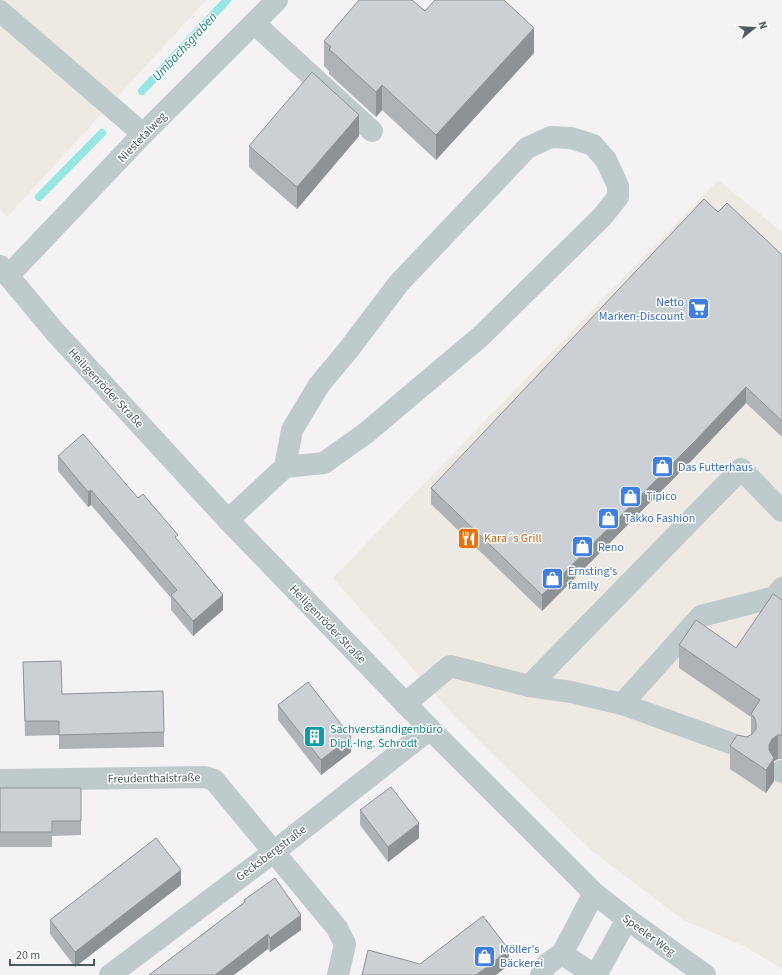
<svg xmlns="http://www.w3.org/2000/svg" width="782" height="975" viewBox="0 0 782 975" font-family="'Source Sans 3',sans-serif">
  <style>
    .commercial { fill: #eee9e2 }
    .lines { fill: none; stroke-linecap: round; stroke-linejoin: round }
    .stream { stroke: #96e6e4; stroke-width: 8 }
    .minor { stroke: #bfcacd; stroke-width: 22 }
    .wall { fill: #afb3b6 }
    .shaded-wall { fill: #8f9294 }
    .building { fill: #ccd0d4; stroke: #8f9294 }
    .labels { text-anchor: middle; stroke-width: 3; stroke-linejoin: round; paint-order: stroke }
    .street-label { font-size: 12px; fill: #4b5a5e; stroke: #fff }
    .shop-label { font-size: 12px; fill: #366cbe; stroke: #fff; text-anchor: start }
    .food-label { font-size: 12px; fill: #c56008; stroke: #fff; text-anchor: start }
    .culture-label { font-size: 12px; fill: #0d838f; stroke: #fff; text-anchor: start }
    .water-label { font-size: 13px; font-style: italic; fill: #16807d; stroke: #fff }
  </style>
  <rect width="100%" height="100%" fill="#f4f2f3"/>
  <g class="commercial">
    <polygon points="0,0 206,0 7,217 0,209"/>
    <polygon points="718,180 782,232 782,969 744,946 683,920 592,851 456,718 333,578"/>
  </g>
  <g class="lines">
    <g class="stream">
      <polyline points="142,91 227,0"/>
      <polyline points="39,197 102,133"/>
    </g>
    <g class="minor">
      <polyline points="0,11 143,134"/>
      <polyline points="254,23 372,131"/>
      <polyline points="0,266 55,332 228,520 430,729 594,893 627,919 705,975"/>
      <polyline points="8,276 143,134 277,0"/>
      <polyline points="228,520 285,467 292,430 319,385 349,349 399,283 527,148 551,137 571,138 593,145 606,160 618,186 618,197 602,217 481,336 366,433 324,463 285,467"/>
      <polyline points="529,686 571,692 622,704 744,748"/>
      <polyline points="405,704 450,666 529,686 741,469 782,511"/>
      <polyline points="622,704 701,616 775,597 782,588"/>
      <polyline points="781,771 782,772"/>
      <polyline points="0,780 205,777 214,780 337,928 345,944 338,975"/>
      <polyline points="562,954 595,975"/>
      <polyline points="110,975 275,851 430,729"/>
      <polyline points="541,975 547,964 562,954 594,893"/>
      <polyline points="596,975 627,919"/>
    </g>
  </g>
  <g class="wall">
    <polygon points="425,11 534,53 436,160 382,110 376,117 329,74 329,71 324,66 324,41"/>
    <polygon points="359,136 297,209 249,167 249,146"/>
    <polygon points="718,212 782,255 782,437 746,403 695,457 542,611 431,504 431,488"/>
    <polygon points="58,456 138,498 178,540 223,610 193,636 171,610 171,598 91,505 88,507 58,471"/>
    <polygon points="782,600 782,759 778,759 774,761 774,781 766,793 730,769 730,746 751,735 751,717 679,668 679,645 736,648"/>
    <polygon points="23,662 62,694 164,732 164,747 59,749 59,735 25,736"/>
    <polygon points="278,705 351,752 321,775 278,720"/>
    <polygon points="0,788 81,788 81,835 52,836 52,847 0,847"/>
    <polygon points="360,810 419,838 388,862 360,825"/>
    <polygon points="181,885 75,967 50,934 50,920"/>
    <polygon points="244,900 301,930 270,952 268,949 244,902"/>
  </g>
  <g class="shaded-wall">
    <polygon points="534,28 534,53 436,160 436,135"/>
    <polygon points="382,85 382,110 376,117 376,92"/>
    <polygon points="359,115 359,136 297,209 297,187"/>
    <polygon points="746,387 746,403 695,457 542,611 542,595"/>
    <polygon points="91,490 91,505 88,507 88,492"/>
    <polygon points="223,595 223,610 193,636 193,621"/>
    <polygon points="778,735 778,759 774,761 774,781 766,793 766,770 769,745 772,739"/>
    <polygon points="351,737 351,752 321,775 321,760"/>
    <polygon points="419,823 419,838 388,862 388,847"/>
    <polygon points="181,870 181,885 75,967 75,952"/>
    <polygon points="301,915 301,930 270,952 270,938"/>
    <polygon points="268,934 268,949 234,975 215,975"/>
    <polygon points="509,950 509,965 496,975 476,975"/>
  </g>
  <g class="building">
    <polygon points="359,0 412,0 425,11 435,0 504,0 534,28 436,135 382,85 376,92 329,49 331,47 324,41"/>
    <polygon points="312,72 359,115 297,187 249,146"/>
    <polygon points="704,199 718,212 727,203 782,255 782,421 746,387 695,441 542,595 431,488"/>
    <polygon points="83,434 138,498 143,494 178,535 175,537 223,595 193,621 171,595 177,590 91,490 88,492 58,456"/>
    <polygon points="773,594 782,600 782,735 778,735 772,739 769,745 769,750 774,758 766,770 730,746 737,735 747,737 752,734 756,729 756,722 754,717 751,714 760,700 679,645 696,620 736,648"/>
    <polygon points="61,661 62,694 163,691 164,732 59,735 59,721 25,721 23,662"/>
    <polygon points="308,682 351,737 321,760 278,705"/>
    <polygon points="391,787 419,823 388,847 360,810"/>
    <polygon points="0,788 81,788 81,821 52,821 52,832 0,832"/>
    <polygon points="156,838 181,870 75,952 50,920"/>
    <polygon points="275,878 301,915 270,938 268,934 215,975 149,975 245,902 244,900"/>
    <polygon points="483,916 509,950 476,975 362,975 368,950 420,964"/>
  </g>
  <defs>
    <symbol id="supermarket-square" viewBox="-11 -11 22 22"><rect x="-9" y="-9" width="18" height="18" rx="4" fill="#3f7fe0" stroke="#fff"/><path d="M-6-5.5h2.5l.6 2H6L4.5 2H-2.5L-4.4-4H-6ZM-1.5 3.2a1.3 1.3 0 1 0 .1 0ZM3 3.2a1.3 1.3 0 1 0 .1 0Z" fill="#fff"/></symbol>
    <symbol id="shop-square" viewBox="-11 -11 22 22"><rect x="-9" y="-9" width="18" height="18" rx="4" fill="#3f7fe0" stroke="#fff"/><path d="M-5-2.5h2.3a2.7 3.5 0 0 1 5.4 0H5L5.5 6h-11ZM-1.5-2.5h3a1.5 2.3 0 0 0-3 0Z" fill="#fff"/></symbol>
    <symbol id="restaurant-square" viewBox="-11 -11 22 22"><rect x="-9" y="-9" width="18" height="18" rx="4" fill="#e8710a" stroke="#fff"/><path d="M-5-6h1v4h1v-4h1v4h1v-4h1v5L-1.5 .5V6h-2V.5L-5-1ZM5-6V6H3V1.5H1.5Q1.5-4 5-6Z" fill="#fff"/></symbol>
    <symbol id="building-square" viewBox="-11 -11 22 22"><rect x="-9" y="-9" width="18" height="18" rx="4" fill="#0f9aa8" stroke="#fff"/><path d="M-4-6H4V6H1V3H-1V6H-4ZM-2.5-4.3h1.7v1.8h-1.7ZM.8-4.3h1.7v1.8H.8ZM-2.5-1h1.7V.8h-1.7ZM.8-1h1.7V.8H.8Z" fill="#fff"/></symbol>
  </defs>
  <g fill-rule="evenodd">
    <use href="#supermarket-square" x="686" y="296" width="25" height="25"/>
    <use href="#shop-square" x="650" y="454" width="25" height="25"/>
    <use href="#shop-square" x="618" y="484" width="25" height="25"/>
    <use href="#shop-square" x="596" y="506" width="25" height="25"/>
    <use href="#restaurant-square" x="456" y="526" width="25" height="25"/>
    <use href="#shop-square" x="570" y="534" width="25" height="25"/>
    <use href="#shop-square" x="540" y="566" width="25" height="25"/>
    <use href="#building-square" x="302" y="724" width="25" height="25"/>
    <use href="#shop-square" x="472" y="944" width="25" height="25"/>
  </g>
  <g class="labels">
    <g class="street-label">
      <text transform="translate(142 137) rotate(-46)" y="4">Niestetalweg</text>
      <text transform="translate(106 388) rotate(47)" y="4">Heiligenröder Straße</text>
      <text transform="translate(328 624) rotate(46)" y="4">Heiligenröder Straße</text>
      <text transform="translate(154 778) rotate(-1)" y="4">Freudenthalstraße</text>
      <text transform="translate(271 853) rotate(-37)" y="4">Gecksbergstraße</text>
      <text transform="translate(649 935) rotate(36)" y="4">Speeler Weg</text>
    </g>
    <g class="shop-label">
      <text x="684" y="306" text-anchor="end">Netto<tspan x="684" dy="14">Marken-Discount</tspan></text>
      <text x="678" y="471">Das Futterhaus</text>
      <text x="646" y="500">Tipico</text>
      <text x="624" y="522">Takko Fashion</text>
      <text x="598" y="551">Reno</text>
      <text x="568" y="575">Ernsting's<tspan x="568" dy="14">family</tspan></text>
      <text x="500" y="953">Möller's<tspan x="500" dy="14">Bäckerei</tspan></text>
    </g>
    <g class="food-label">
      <text x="484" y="542">Kara´s Grill</text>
    </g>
    <g class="culture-label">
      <text x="330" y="733">Sachverständigenbüro<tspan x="330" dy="14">Dipl.-Ing. Schrodt</tspan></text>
    </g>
    <g class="water-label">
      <text transform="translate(184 46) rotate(-47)" y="5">Umbachsgraben</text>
    </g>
  </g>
  <g transform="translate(754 28) rotate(72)" stroke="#ffffff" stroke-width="3" paint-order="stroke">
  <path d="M0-3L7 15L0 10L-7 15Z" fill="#4b5a5e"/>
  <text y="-6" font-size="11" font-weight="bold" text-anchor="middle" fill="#4b5a5e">N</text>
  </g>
  <path d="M10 959v6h84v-6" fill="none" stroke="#4b5a5e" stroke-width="2"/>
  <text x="16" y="959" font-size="12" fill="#4b5a5e" stroke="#ffffff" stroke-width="3" paint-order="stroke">20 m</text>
</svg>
